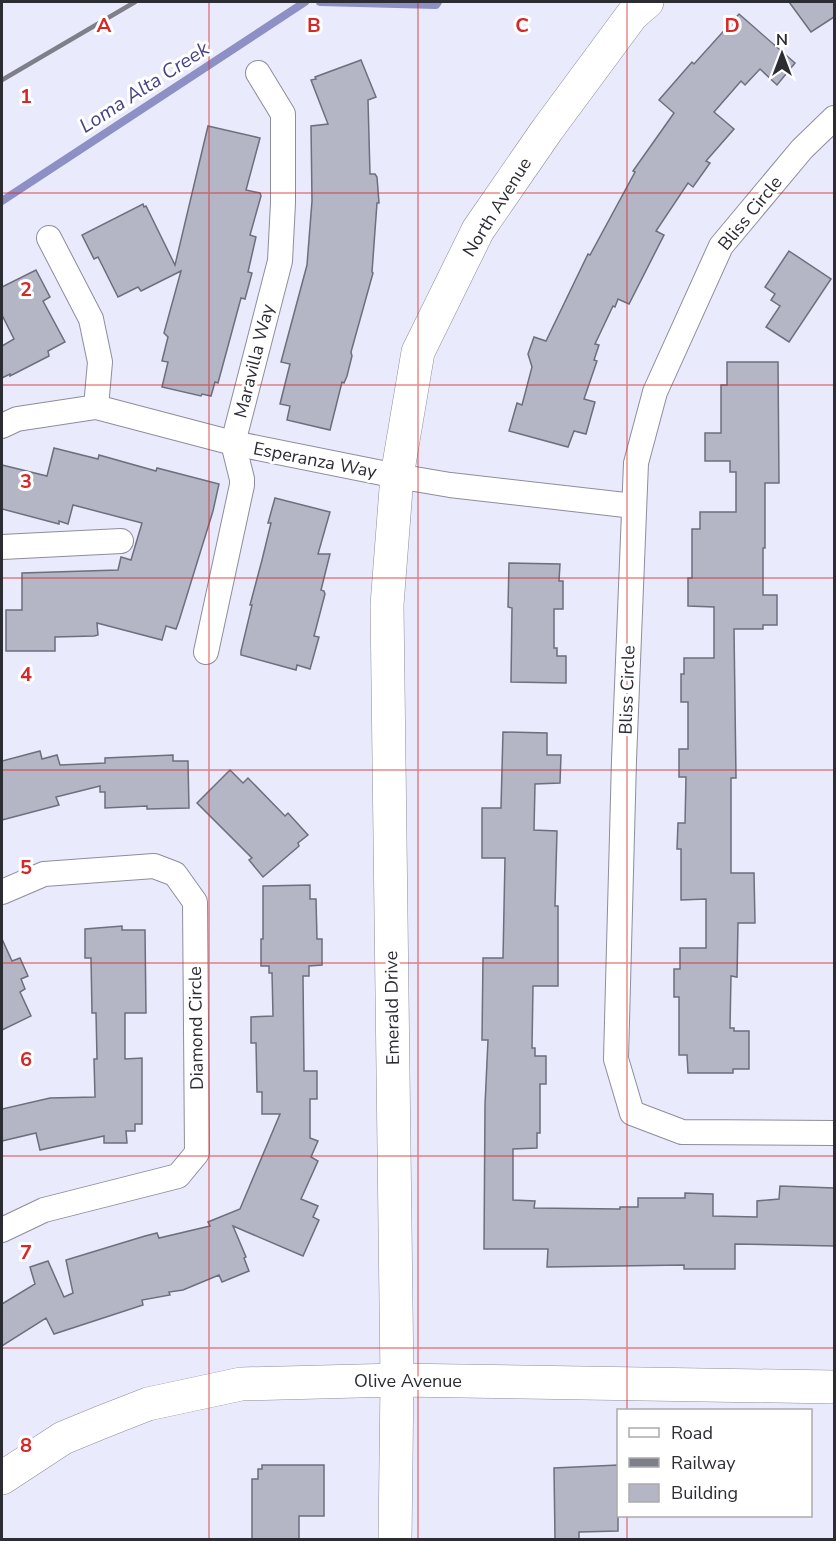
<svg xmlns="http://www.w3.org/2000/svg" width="836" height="1541" viewBox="0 0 836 1541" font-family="'Nunito Sans',sans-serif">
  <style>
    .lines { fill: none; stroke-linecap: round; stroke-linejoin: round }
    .stream { stroke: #8e8fc5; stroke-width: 8 }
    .building { fill: #b4b5c5; stroke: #6e6e7d; stroke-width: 1.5 }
    .street-casing { stroke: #8d8d9d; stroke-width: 26 }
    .secondary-casing { stroke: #8d8d9d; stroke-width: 34 }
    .street { stroke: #fff; stroke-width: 24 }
    .secondary { stroke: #fff; stroke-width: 33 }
    .rail { stroke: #7e7f8a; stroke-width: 4.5 }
    .grid { fill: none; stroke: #d62828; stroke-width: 1.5; stroke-opacity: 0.55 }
    .labels { text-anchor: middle; stroke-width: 6; stroke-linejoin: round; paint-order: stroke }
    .street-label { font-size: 18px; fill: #2c2c33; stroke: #fff }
    .water-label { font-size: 20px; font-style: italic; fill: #474387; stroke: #fff }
    .grid-label { font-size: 20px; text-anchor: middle; font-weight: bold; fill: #d62828; stroke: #fff; stroke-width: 6; stroke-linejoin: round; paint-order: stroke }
  </style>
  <rect width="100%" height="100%" fill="#e9eafb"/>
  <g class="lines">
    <g class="stream">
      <polyline points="320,2 436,5 438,2"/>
      <polyline points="2,201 305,2"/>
    </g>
  </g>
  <g class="building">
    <polygon points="789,2 834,2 834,17 811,32"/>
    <polygon points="739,14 795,63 777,85 760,69 745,85 741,81 714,112 734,129 706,161 710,163 693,187 688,183 656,231 664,235 629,304 618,299 615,307 613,306 595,344 599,345 594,360 597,361 584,399 595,402 586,434 574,431 568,447 509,431 517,403 522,405 532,367 528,354 534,337 546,341 588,254 590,255 635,172 633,171 674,113 659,100 692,62 694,64"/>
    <polygon points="361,60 376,97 368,100 370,174 375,174 377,177 379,203 377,203 372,272 373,273 351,352 352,356 347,376 344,383 342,382 330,430 287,420 290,406 280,404 290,364 281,362 307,265 312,201 311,126 328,124 311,80 316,79 315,77"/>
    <polygon points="208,126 260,138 246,190 260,193 261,196 250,235 256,237 248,272 252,273 245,299 241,298 218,383 215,382 211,396 202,394 201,396 162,387 168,362 162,361 168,337 164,333 181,271 141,291 138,287 118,297 98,257 94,259 82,235 143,204 144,207 146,206 175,265"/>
    <polygon points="789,251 831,279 789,342 766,327 780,306 771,300 775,294 765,287"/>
    <polygon points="36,270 50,297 43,301 65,342 48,351 49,356 10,376 10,374 2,378 2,346 14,339 2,315 2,287"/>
    <polygon points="727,362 778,362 779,483 765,483 765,548 763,548 763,595 777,595 777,625 763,625 763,629 734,629 736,778 731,778 731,873 754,873 755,923 738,923 737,977 731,976 730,1028 734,1028 734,1031 749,1031 749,1069 733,1069 733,1073 688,1073 687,1055 679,1055 679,997 674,997 674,969 680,969 680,948 706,948 706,899 681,900 681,849 677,849 678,823 685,823 686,777 679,777 679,749 688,749 688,702 681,702 681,674 684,674 684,658 714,658 714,607 688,606 688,578 692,578 692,529 700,529 700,512 736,512 736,472 730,472 730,461 705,461 705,433 721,433 721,385 727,385"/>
    <polygon points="54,448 98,459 99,455 156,471 157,468 219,484 213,511 179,621 176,629 166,626 162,640 97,623 98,635 94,636 55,637 55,651 6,651 6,610 22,610 22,573 118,570 121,557 131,560 142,523 73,505 68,524 59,521 59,524 2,509 2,465 47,476"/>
    <polygon points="275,498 330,512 318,554 330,554 321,590 324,591 325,594 314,636 319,637 310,669 297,665 296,670 241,655 241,651 252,605 250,605 262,560 271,523 268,523"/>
    <polygon points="509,563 560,564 559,581 563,581 563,609 554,609 554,648 557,648 557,656 566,656 566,683 511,682 512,608 508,607"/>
    <polygon points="503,732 547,733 547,755 561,755 560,783 535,784 534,830 557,831 555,906 558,906 558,986 533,986 532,1048 535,1048 535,1056 546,1056 546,1084 540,1084 540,1133 537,1133 537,1148 513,1149 513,1200 535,1201 534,1208 620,1209 620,1207 638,1207 638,1198 685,1198 685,1193 713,1194 713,1216 757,1217 757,1201 779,1199 780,1186 834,1188 834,1246 735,1244 735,1269 684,1269 684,1265 547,1267 548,1249 484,1249 485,1105 488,1040 482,1040 483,958 503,958 505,858 482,858 482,808 501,808"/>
    <polygon points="40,751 42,759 57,755 60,765 105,763 105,758 173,755 173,761 188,761 189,808 147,809 147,806 105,808 105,792 100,792 100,786 56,797 59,805 2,820 2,761"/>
    <polygon points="230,770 243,783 248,778 285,816 288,813 308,835 298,843 299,846 263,877 249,860 252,858 197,803"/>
    <polygon points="310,885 310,899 316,899 317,939 322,939 322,965 309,966 309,976 303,976 304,1071 317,1071 317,1099 310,1099 310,1138 318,1141 311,1157 318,1161 301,1199 318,1206 313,1217 319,1220 303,1256 233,1226 246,1257 244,1258 249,1271 222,1282 219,1275 183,1290 169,1292 170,1295 142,1300 143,1305 54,1334 46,1318 2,1346 2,1304 35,1284 30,1267 48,1261 64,1297 73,1293 66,1260 145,1236 157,1233 159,1238 210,1226 208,1222 240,1209 280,1114 262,1114 262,1092 257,1092 256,1043 251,1043 251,1017 273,1016 272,973 269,973 269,966 261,966 261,939 263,939 263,886"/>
    <polygon points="122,926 122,930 145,930 146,1013 125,1013 125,1059 142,1058 142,1124 135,1124 135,1131 126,1131 127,1143 104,1143 104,1136 40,1150 36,1133 2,1141 2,1109 50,1098 95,1097 94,1059 97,1059 96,1013 92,1013 91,958 85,958 85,929"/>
    <polygon points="2,939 12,961 20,958 28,976 21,979 25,989 20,992 31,1016 2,1030"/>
    <polygon points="262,1465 324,1465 324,1516 299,1516 299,1539 252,1539 252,1479 258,1479 258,1469 262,1469"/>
    <polygon points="618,1465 618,1531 579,1532 579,1539 555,1539 554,1468"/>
  </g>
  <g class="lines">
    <defs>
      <g id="street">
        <polyline points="834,118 802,149 721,246 655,392 636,463 624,760 616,1059 632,1113 682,1132 834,1133"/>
        <polyline points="49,238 91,319 100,362 96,407"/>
        <polyline points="2,426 17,419 96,407 233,443 397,476 450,485 634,506"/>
        <polyline points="2,547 121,541"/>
        <polyline points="206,652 242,485 242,479 233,443 280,261 283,203 283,114 258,73"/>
        <polyline points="2,892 44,874 154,866 175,874 195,902 197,1153 178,1176 44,1210 2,1230"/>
      </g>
      <g id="secondary">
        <polyline points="2,1478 63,1438 102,1422 148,1404 241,1384 397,1380 834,1387"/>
        <polyline points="395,1540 397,1380 387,605 397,476 418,352 478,230 547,130 632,15 647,2"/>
      </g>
    </defs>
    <use href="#street" class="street-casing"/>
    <use href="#secondary" class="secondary-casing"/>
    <use href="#street" class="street"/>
    <use href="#secondary" class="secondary"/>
    <polyline class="rail" points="2,80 135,2"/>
  </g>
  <path class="grid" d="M209,2V1540M418,2V1540M627,2V1410M2,193H834M2,385H834M2,578H834M2,770H834M2,963H834M2,1156H834M2,1348H834M627,1516V1540"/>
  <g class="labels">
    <g class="street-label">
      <text transform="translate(497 207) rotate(-58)" y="6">North Avenue</text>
      <text transform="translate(750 213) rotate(-51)" y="6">Bliss Circle</text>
      <text transform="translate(254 361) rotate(-76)" y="6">Maravilla Way</text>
      <text transform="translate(315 460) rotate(11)" y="6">Esperanza Way</text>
      <text transform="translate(627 690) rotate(-88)" y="6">Bliss Circle</text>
      <text transform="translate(392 1008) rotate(-91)" y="6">Emerald Drive</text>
      <text transform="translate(196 1028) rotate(-91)" y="6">Diamond Circle</text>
      <text x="408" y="1387">Olive Avenue</text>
    </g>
    <g class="water-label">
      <text transform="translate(144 87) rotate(-33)" y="7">Loma Alta Creek</text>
    </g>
  </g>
  <g class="grid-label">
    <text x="104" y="32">A</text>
    <text x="314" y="32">B</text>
    <text x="522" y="32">C</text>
    <text x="732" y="32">D</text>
    <text x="26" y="103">1</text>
    <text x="26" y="296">2</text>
    <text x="26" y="488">3</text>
    <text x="26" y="681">4</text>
    <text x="26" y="874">5</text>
    <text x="26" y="1066">6</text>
    <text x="26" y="1259">7</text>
    <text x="26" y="1452">8</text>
  </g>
  <rect width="836" height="1541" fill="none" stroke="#2c2c33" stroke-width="6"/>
  <rect x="617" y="1409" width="195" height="108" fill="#ffffff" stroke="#ababad" stroke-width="1.5"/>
  <rect x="629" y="1428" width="30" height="9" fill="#ffffff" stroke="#ababad" stroke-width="1.5"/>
  <text x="671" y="1439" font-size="18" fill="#2c2c33">Road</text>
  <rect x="629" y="1458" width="30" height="9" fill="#7e7f8a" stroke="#ababad" stroke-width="1.5"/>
  <text x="671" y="1469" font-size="18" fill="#2c2c33">Railway</text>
  <rect x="629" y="1484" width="30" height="18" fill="#b4b5c5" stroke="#ababad" stroke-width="1.5"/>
  <text x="671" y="1499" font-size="18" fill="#2c2c33">Building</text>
  <g transform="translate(782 54)" stroke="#ffffff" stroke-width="4.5" paint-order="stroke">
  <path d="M0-4.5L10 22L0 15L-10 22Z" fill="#2c2c33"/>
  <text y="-9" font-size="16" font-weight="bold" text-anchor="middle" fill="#2c2c33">N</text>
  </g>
</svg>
